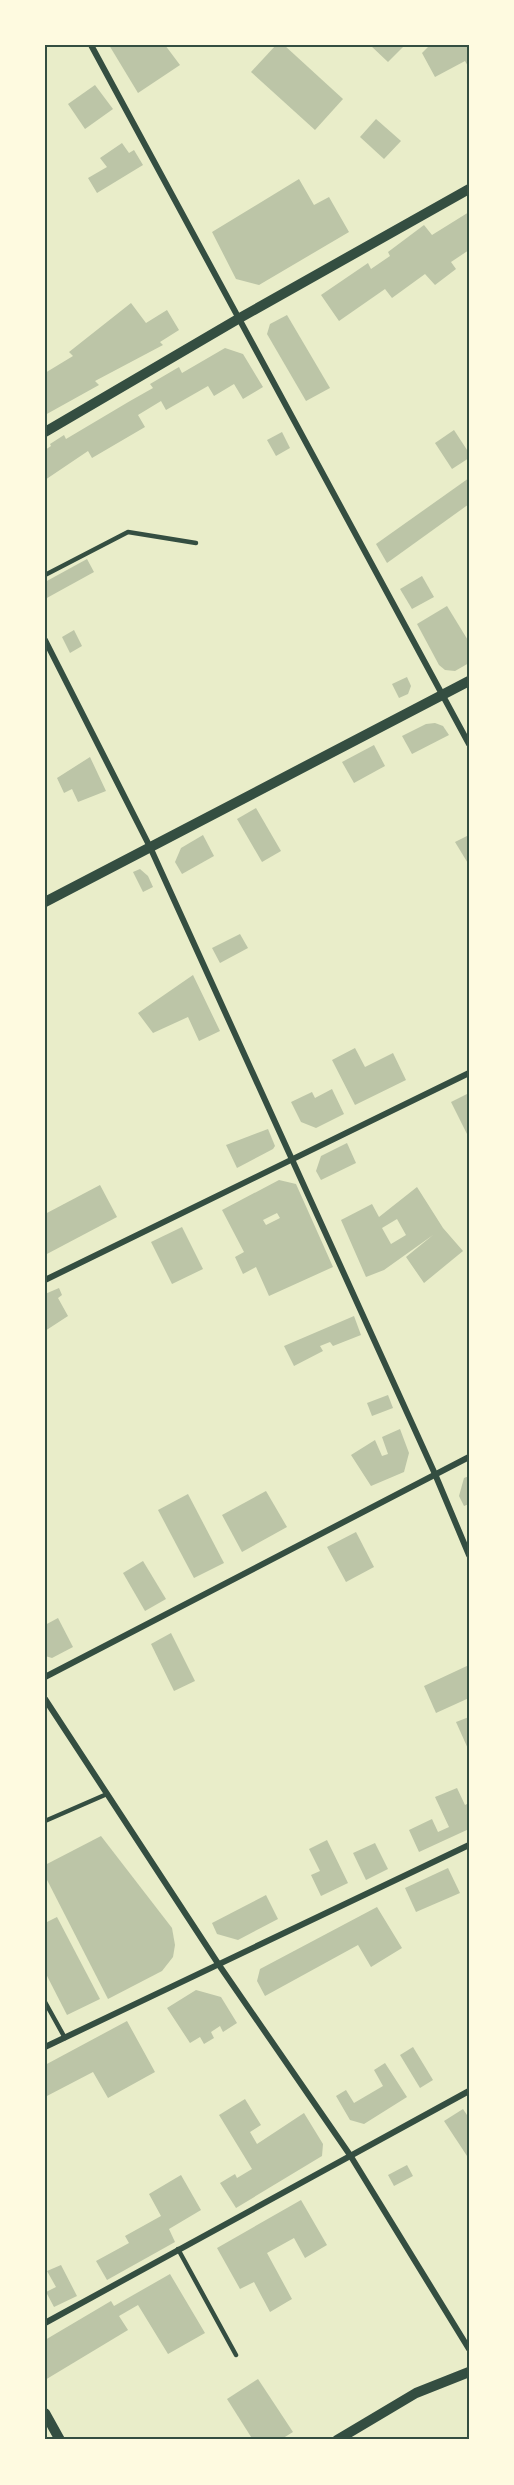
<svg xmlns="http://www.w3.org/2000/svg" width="514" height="2485" viewBox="0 0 514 2485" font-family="'Libre Baskerville',serif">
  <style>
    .building { fill: #bcc5a7; fill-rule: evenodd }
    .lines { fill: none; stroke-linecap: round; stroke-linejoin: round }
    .service { stroke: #344e41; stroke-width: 4.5 }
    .minor { stroke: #344e41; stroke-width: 6 }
    .tertiary { stroke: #344e41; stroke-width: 10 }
    .neatline { fill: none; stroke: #344e41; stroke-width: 2 }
  </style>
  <rect width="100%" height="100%" fill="#e9edc9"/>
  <g class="building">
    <polygon points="109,45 165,45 180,65 138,93"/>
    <polygon points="276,45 284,45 343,99 315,130 251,72"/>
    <polygon points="370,45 405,45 388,62"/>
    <polygon points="430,45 469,45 469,68 465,61 435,77 422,53"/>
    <polygon points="95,85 113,109 85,129 68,104"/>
    <polygon points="376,119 401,141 384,159 360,137"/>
    <polygon points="122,143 129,153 134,150 143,165 97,193 88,178 107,167 100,158"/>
    <polygon points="299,179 314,205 329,197 349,232 259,285 236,279 212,232"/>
    <polygon points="469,212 469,250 451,262 456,269 435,285 425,274 392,298 385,289 339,321 321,295 368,263 371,269 390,256 388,252 424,225 432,235"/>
    <polygon points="131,303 146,323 167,310 179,330 160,342 163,345 95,381 99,385 45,415 45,373 73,356 69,352"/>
    <polygon points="287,315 330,388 306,401 267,334 270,324"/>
    <polygon points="225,348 243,354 263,387 243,399 234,384 214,396 208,386 166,410 161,401 138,415 145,427 92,458 88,451 45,480 45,450 51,446 50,444 64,435 66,439 130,401 153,388 150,384 179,367 182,373"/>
    <polygon points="454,430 469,453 469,458 452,469 435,443"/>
    <polygon points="282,432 290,448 276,456 267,440"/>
    <polygon points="469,478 469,504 387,563 376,544"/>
    <polygon points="87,559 94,572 45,599 45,582"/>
    <polygon points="422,576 434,597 412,609 400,589"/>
    <polygon points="447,606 469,642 469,663 455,671 445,670 439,665 417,624"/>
    <polygon points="74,630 82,646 70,653 62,637"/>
    <polygon points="407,677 411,686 408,694 399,698 392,684"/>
    <polygon points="435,723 443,726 449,735 412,754 402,736 426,724"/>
    <polygon points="374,745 385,766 354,783 342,762"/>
    <polygon points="90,757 106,791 78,802 72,789 64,793 57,778"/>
    <polygon points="256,808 281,851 262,862 237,819"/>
    <polygon points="203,835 214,856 182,874 175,862 181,848"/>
    <polygon points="469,835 469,865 455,842"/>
    <polygon points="140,869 148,876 153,887 143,892 133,872"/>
    <polygon points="240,934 248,948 220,963 212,948"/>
    <polygon points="193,975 220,1031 199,1041 188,1017 153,1033 138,1013"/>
    <polygon points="355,1048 365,1067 393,1053 406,1080 355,1105 332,1060"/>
    <polygon points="332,1089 344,1114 316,1128 301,1122 291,1102 312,1092 315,1098"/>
    <polygon points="469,1093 469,1138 451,1102"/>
    <polygon points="268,1129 275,1146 273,1149 237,1168 226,1145"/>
    <polygon points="347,1143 356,1163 321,1180 316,1171 321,1156"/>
    <path d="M279,1180L296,1184L333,1267L269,1296L256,1267L243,1274L235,1257L244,1252L222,1210ZM277,1213L280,1218L266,1225L263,1220Z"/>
    <polygon points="100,1185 117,1217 45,1255 45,1214"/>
    <path d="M417,1187L443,1228L463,1251L424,1283L406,1257L433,1235L384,1270L366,1277L341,1220L372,1204L379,1217ZM397,1219L406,1235L391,1244L382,1228Z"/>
    <polygon points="182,1227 203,1269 172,1284 151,1242"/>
    <polygon points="59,1288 62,1295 58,1298 68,1316 45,1331 45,1294"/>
    <polygon points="354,1316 361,1335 333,1346 330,1342 320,1346 323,1351 294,1366 284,1346"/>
    <polygon points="388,1395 393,1408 372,1416 367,1403"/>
    <polygon points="400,1429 409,1453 404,1472 371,1486 351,1455 375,1440 382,1456 388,1454 382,1437"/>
    <polygon points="469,1476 469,1504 464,1506 459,1496 464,1478"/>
    <polygon points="266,1491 287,1527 242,1552 222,1515"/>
    <polygon points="188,1494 224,1563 194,1578 158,1510"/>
    <polygon points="356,1532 374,1567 346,1582 327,1547"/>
    <polygon points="143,1561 166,1599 145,1611 123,1573"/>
    <polygon points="58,1618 73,1647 52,1658 45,1656 45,1625"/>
    <polygon points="171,1633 195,1681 174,1691 151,1644"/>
    <polygon points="469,1665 469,1698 436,1713 424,1686"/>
    <polygon points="469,1717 469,1751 456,1722"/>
    <polygon points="457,1788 465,1805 469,1803 469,1829 419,1852 409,1830 432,1819 438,1832 449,1827 435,1797"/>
    <polygon points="101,1836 172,1928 175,1945 173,1957 162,1971 108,1999 45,1876 45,1865"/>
    <polygon points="327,1840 348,1883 321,1896 311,1875 320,1871 309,1849"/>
    <polygon points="375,1843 388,1869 366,1880 353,1853"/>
    <polygon points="448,1868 460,1893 416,1912 405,1888"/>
    <polygon points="266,1895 278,1919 238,1940 217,1934 212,1923"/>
    <polygon points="377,1907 402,1948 371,1967 358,1945 265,1996 257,1981 260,1969"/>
    <polygon points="57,1917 100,1999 67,2015 45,1972 45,1923"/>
    <polygon points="196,1990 221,1997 237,2023 223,2032 220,2026 211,2032 214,2038 204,2044 200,2037 190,2043 167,2008"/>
    <polygon points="127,2021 155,2072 108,2098 93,2072 45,2097 45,2065"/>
    <polygon points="413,2047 433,2080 420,2088 400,2055"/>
    <polygon points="385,2063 407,2097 364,2124 350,2120 336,2096 346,2090 354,2103 383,2086 374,2070"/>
    <polygon points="245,2099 261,2125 250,2132 257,2144 304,2113 323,2144 322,2156 236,2208 220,2183 235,2174 237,2178 252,2169 219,2115"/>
    <polygon points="463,2109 469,2118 469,2159 444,2121"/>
    <polygon points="407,2165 413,2176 394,2186 388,2175"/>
    <polygon points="181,2175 201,2210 169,2229 175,2242 107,2280 96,2261 129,2243 125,2236 161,2216 149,2194"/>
    <polygon points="301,2200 327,2245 305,2258 294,2238 267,2253 292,2299 270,2312 254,2282 240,2289 217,2248"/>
    <polygon points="61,2265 77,2296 54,2307 46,2292 56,2287 47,2271"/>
    <polygon points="170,2274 205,2333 168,2354 138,2305 119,2316 128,2330 45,2380 45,2340 111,2301 114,2306"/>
    <polygon points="258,2379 293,2432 280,2440 253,2440 227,2399"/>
  </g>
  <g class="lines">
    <g class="service">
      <polyline points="45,575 128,532 196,543"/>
      <polyline points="45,1821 107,1794"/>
      <polyline points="45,2002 65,2038"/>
      <polyline points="178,2249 236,2355"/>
    </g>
    <g class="minor">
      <polyline points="91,45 469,744"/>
      <polyline points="45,640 150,847 435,1474 469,1555"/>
      <polyline points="45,1280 469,1073"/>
      <polyline points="45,1677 469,1457"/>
      <polyline points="45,1699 219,1965 350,2155 469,2349"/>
      <polyline points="45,2047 469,1845"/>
      <polyline points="45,2323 469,2091"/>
    </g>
    <g class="tertiary">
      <polyline points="45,432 238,319 469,189"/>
      <polyline points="45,902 469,681"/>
      <polyline points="45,2413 60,2440"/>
      <polyline points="337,2440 416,2393 469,2372"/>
    </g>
  </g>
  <rect width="514" height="2485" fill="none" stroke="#fefae0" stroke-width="93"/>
  <rect x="46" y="46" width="422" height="2392" class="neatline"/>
</svg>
